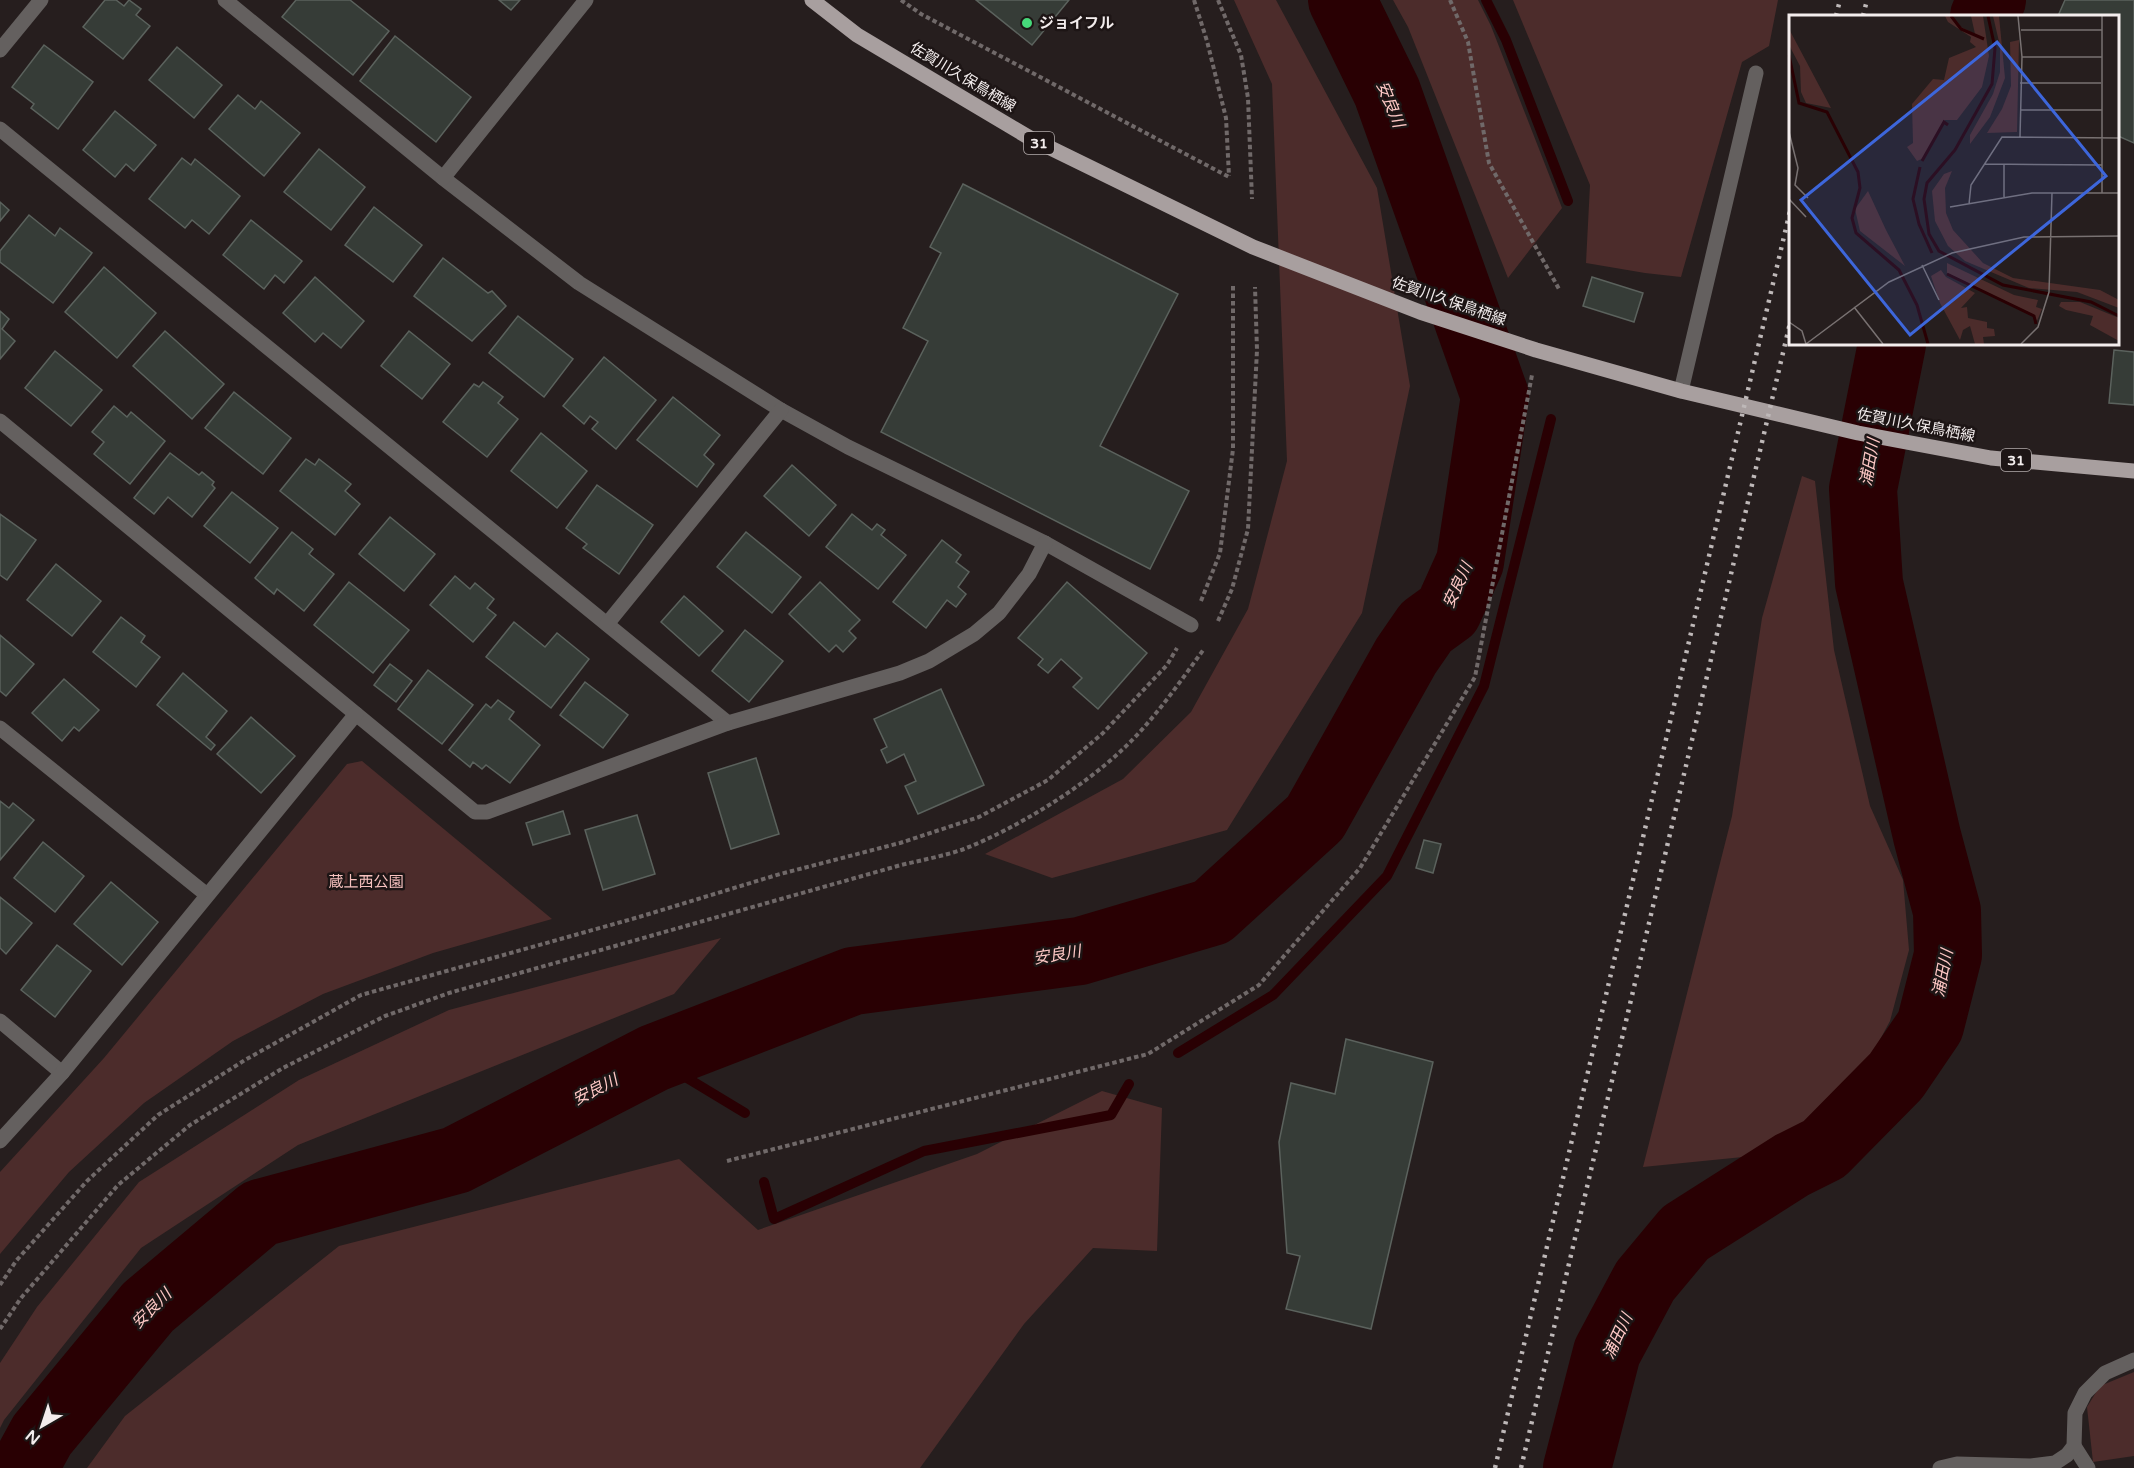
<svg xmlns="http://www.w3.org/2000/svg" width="2134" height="1468" viewBox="0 0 2134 1468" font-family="'Varela Round','Noto Sans JP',sans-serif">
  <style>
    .green { fill: #4c2c2b }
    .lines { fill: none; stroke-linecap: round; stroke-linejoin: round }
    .stream { stroke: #290003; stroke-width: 10 }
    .river { stroke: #290003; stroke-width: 68 }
    .building { fill: #363c37; stroke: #5b625d; stroke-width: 1.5 }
    .path { stroke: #706969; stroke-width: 4; stroke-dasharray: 4.5 3; stroke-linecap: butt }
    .minor { stroke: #64605f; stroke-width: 15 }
    .major { stroke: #a89f9f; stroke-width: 15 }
    .rail { stroke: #beb8b8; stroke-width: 4.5; stroke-dasharray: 3 6; stroke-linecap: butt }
    .poi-dot { fill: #46d779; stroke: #1d1515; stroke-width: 2 }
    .labels { text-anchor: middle; stroke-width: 5; stroke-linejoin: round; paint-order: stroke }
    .shield { fill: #1d1515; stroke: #b3acac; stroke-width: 1.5 }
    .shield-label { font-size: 14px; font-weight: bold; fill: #f3eded }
    .poi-label { font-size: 15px; font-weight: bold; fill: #f3eded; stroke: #1d1515; text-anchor: start }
    .street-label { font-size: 15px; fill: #f3eded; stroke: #1d1515 }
    .park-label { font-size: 15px; fill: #f6c1be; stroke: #1d1515 }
    .water-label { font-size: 16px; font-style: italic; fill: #ffc9c6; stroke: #1d1515 }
    .inset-river { fill: none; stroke: #290003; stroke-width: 3 }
    .inset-road { fill: none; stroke: #787171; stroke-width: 1.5 }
    .view { fill: #3d66db; fill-opacity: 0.15; stroke: #3d66db; stroke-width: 3 }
    .inset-edge { fill: none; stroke: #f3eded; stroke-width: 3 }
  </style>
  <rect width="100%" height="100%" fill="#261e1e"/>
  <g class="green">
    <polygon points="1234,0 1276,0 1377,188 1410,386 1362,613 1227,830 1052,878 985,854 1123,779 1191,712 1248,609 1287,461 1272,84"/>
    <polygon points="1393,0 1478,0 1491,26 1562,208 1508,278 1408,27"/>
    <polygon points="1513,0 1778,0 1769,46 1742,62 1681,277 1645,273 1586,263 1590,185"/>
    <polygon points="1802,476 1815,481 1834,650 1870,806 1903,880 1909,950 1890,1021 1862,1073 1826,1119 1753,1156 1643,1167 1732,816 1762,618"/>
    <polygon points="362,761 552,919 433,953 323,994 233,1041 144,1103 69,1172 0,1254 0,1172 104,1058 347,764"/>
    <polygon points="721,938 674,994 298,1145 141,1248 4,1420 0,1428 0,1363 37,1307 139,1182 299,1080 449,1010"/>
    <polygon points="1102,1091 1162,1108 1157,1251 1093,1248 1024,1324 920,1468 87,1468 125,1416 339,1246 679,1159 758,1230 977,1154"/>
    <polygon points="2134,1372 2134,1456 2093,1462 2087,1407 2100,1386"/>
  </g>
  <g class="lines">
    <g class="stream">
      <polyline points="1486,0 1506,40 1568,201"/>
      <polyline points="1178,1053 1273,995 1387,876 1484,686 1551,419"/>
      <polyline points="654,1058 745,1113"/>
      <polyline points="764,1182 774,1219 924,1151 1111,1115 1129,1084"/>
    </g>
    <g class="river">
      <polyline points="1984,16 1992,0"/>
      <polyline points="24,1468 42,1435 148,1307 260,1213 456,1160 654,1058 853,981 1080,951 1212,912 1315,818 1406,656 1426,627 1448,611 1470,562 1495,396 1387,92 1342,0"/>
      <polyline points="1577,1468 1607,1352 1645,1281 1685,1233 1792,1165 1824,1149 1896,1076 1930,1026 1948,955 1947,911 1927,836 1869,583 1863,489 1892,344"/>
    </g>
  </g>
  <g class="building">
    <polygon points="105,0 116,0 124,6 129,0 141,9 136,15 150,26 123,59 83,27"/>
    <polygon points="296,0 350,0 389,31 353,75 282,17"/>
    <polygon points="499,0 520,0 511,10"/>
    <polygon points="976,0 1069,0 1032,45"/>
    <polygon points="2065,0 2134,0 2134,143 2118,136 2118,16 2058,16"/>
    <polygon points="395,36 471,97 436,142 360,81"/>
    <polygon points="44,45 93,82 58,129 31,108 34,104 12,87"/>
    <polygon points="177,47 222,85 194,118 149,80"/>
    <polygon points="238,95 255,109 261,101 300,133 264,176 209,129"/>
    <polygon points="115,111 156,145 134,171 126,164 115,177 83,150"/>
    <polygon points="319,149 365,187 331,230 284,192"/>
    <polygon points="182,158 191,165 195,159 240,196 209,234 192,220 185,228 149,199"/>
    <polygon points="963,184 1178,294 1100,446 1189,491 1150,569 881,432 928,341 903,328 941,253 930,247"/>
    <polygon points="0,202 9,210 0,221"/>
    <polygon points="374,207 422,245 393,282 345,245"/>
    <polygon points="29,215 55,236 60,228 92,253 53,303 0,262 0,251"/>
    <polygon points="251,220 302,261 284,283 275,275 264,289 223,255"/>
    <polygon points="443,258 488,293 492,291 506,306 472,341 414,296"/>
    <polygon points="104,267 156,313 117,358 65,312"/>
    <polygon points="315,277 364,321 341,348 323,333 315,342 283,313"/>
    <polygon points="1592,277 1643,293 1634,322 1583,306"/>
    <polygon points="0,311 9,319 2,329 15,341 0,359"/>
    <polygon points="518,316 573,359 544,397 489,353"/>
    <polygon points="165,331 224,384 192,419 133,366"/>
    <polygon points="409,331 450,364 422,399 381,366"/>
    <polygon points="2114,350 2134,352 2134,405 2109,403"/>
    <polygon points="55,351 102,390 71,426 25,388"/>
    <polygon points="604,357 656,400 616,449 592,429 598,422 590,416 584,424 563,406"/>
    <polygon points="483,382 503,397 498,403 518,419 487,457 443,422 474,384 479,387"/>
    <polygon points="234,392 291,438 263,474 205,428"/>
    <polygon points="673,397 720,435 704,455 714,464 697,487 637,440"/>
    <polygon points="114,406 127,417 131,412 165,441 130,484 94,454 104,442 92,432"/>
    <polygon points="541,433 587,471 557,508 511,471"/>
    <polygon points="170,453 199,475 202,472 214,482 212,485 215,488 192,517 168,497 154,514 134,498"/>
    <polygon points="306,459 315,465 319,459 351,484 345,491 360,504 335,535 280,491"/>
    <polygon points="792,465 836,505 809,536 764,496"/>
    <polygon points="597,485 653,525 619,574 583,548 587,544 566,528"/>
    <polygon points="232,492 278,528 250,563 204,526"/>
    <polygon points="0,514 36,540 7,580 0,575"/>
    <polygon points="852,514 872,530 877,524 885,530 881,535 906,555 878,589 826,547"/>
    <polygon points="390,517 435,554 404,591 359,554"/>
    <polygon points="292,532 313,549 309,554 334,574 304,611 277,589 274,594 255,578"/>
    <polygon points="746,532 801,577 772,613 717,567"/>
    <polygon points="942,540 961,555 956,562 969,572 958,587 966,594 956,607 947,600 926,628 893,602"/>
    <polygon points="56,564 101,601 72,636 27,600"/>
    <polygon points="455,576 470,589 475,583 494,599 487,608 496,615 473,642 430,605"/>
    <polygon points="349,582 409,630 373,673 314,625"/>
    <polygon points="820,582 860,620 849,631 856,638 843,652 836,645 829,652 789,614"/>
    <polygon points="1067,582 1147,653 1098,709 1073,687 1082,678 1061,659 1048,673 1038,665 1043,659 1018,638"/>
    <polygon points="684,596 723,631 699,656 661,622"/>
    <polygon points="121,617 145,636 141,642 160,657 136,687 93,652"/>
    <polygon points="514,622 545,647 557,633 589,659 551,708 486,657"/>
    <polygon points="745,630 783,661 749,702 712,671"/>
    <polygon points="0,635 34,664 6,696 0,691"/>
    <polygon points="390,664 412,681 396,702 374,685"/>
    <polygon points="428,670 473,705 442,744 398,709"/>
    <polygon points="183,673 227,711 206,737 215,745 211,750 157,705"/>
    <polygon points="64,679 99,710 79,731 74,727 62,741 32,713"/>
    <polygon points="585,682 628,715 603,748 560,715"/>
    <polygon points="941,689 984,785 918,814 905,786 916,781 904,754 887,763 881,750 887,747 874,719"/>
    <polygon points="498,700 514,712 509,719 540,745 510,783 486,765 482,769 473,762 470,767 449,750 486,704 491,708"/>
    <polygon points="251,717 295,756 261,793 217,754"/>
    <polygon points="756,758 779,834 731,849 708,773"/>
    <polygon points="0,801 9,808 13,803 34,820 0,860"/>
    <polygon points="563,811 570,834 533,845 526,823"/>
    <polygon points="637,815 655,874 603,890 585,830"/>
    <polygon points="1424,840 1441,844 1433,873 1416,868"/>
    <polygon points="43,842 84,876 55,912 14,878"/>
    <polygon points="111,882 158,922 122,965 74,924"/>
    <polygon points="0,897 32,923 6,954 0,948"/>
    <polygon points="57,945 91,971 55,1017 21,990"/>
    <polygon points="1346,1039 1433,1062 1371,1329 1286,1309 1300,1256 1287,1253 1279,1142 1291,1083 1335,1094"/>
  </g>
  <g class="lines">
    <g class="path">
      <polyline points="901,0 921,14 1229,177"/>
      <polyline points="1194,0 1207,41 1226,118 1229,176"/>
      <polyline points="1218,0 1241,55 1248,98 1252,199"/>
      <polyline points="1450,0 1468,42 1489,163 1559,289"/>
      <polyline points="1201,601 1220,553 1233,449 1233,286"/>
      <polyline points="1218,621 1232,589 1248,529 1257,350 1255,287"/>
      <polyline points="727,1161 1148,1054 1259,985 1360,868 1475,677 1532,375"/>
      <polyline points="0,1285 16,1261 87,1181 158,1115 245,1060 361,995 639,917 780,874 900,843 979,817 1048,780 1103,733 1167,665 1177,648"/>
      <path d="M0,1329L21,1298L118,1185L190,1125L283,1068L385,1016L449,993L901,865C922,860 944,856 964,849C1017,828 1082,788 1123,749C1154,720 1179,683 1204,649"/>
    </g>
    <g class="minor">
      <polyline points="225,0 443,178 579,283 781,410 848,447 1045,543 1191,625"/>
      <polyline points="0,50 41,0"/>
      <polyline points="0,129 728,723"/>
      <polyline points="443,178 586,0"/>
      <polyline points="1681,391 1756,73"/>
      <polyline points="0,421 475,812 487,812 728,723 900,673 929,661 974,634 999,613 1029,574 1045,543"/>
      <polyline points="607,624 781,410"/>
      <polyline points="0,728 207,895"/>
      <polyline points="0,1021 62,1073"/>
      <polyline points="0,1141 62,1073 356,714"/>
      <polyline points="2074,1446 2088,1468"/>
      <polyline points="1940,1468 1957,1464 2031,1466 2055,1463 2067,1455 2074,1446 2075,1413 2085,1393 2105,1373 2134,1360"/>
    </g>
    <polyline class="major" points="812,0 857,35 1030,138 1253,247 1420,312 1536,350 1681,391 1858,433 1991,458 2134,471"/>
    <g class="rail">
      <polyline points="1836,16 1840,0"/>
      <polyline points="1863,16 1867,0"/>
      <polyline points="1495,1468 1790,211"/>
      <polyline points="1521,1468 1790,323"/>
    </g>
  </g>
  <circle class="poi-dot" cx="1027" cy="23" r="6"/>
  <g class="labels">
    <g class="shield">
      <rect x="1024" y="132" width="30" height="22" rx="4.5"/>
      <rect x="2001" y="449" width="30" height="22" rx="4.5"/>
    </g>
    <g class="shield-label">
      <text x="1039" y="148">31</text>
      <text x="2016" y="465">31</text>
    </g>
    <g class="poi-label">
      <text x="1039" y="28">ジョイフル</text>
    </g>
    <g class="street-label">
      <text transform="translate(963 77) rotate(31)" y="5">佐賀川久保鳥栖線</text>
      <text transform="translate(1449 301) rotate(19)" y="5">佐賀川久保鳥栖線</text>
      <text transform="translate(1916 425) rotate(11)" y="5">佐賀川久保鳥栖線</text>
    </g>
    <g class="park-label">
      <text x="366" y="887">蔵上西公園</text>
    </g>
    <g class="water-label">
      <text transform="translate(1391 104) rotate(68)" y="6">安良川</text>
      <text transform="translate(1869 462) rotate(-80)" y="6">浦田川</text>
      <text transform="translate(1457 585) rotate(-65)" y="6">安良川</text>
      <text transform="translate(1057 954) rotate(-9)" y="6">安良川</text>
      <text transform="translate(1942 973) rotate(-79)" y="6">浦田川</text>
      <text transform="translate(595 1089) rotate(-27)" y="6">安良川</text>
      <text transform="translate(151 1308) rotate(-45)" y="6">安良川</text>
      <text transform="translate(1617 1336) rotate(-65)" y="6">浦田川</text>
    </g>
  </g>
  <g transform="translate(1789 15)">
    <rect width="330" height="330" fill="#261e1e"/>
    <path d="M156,1H163L172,12L186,19L182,1H194L200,41L193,72L168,105H156L135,143L128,146L118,132L124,128L123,89L144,64L155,65L160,43L187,32L181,27L182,22L159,7ZM204,1H210L216,63L201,102L181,129V120L204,79L211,57V31ZM0,14L42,93L17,88L12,77L11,51L0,30ZM230,25L228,117L198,118L213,94L222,71L221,27ZM163,156L156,173L157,198L164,215L194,248L224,263L311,275L330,285V293L288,277L240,273L176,246L159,231L146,206L143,176L155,159ZM79,176L97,215L116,251L71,216L66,194ZM158,248L225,280L249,285L247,292L253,294L248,306L245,300L158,258ZM152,255L157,262L186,278L172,293L178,292L179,303L198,307V313L205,314L206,321L194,322L195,329H186L181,311L174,315L171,325L151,288L142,261ZM272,287H291L330,303V326L301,310L304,301L277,295L270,291Z" fill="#4c2c2b"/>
    <path class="inset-river" d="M162,1L172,14L195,24M199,1L206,33L203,69L166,135L138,168L135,184L140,219L150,236L214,270L302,287L330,301M0,40L10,88L38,97L69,157L71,173L63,203L67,218L110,255L128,290L139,329M133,146L155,107L159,110M131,152L124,184L130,209L143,238M158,259L245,301L247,309"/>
    <path class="inset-road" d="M229,1L233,42L231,122M313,1V178M232,15H313M233,42H313M231,68H312M231,95H313M0,117L9,153L6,170L19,183M196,149L313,150M215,182V149M0,184L17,202M180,189L182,170L213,122L330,123M161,192L243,178H330M133,250L150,285M65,292L94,329M0,307L13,316L17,329M17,329L100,267L163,238L235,222L330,221M232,329L249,312L260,277L263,178"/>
    <path class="view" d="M208,27L317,161L121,320L12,185Z"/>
    <rect width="330" height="330" class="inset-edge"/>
  </g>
  <g transform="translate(42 1426) rotate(219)" stroke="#1d1515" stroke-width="4.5" paint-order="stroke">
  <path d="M0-4.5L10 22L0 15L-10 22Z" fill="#f3eded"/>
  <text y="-9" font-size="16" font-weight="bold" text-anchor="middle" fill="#f3eded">N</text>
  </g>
</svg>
